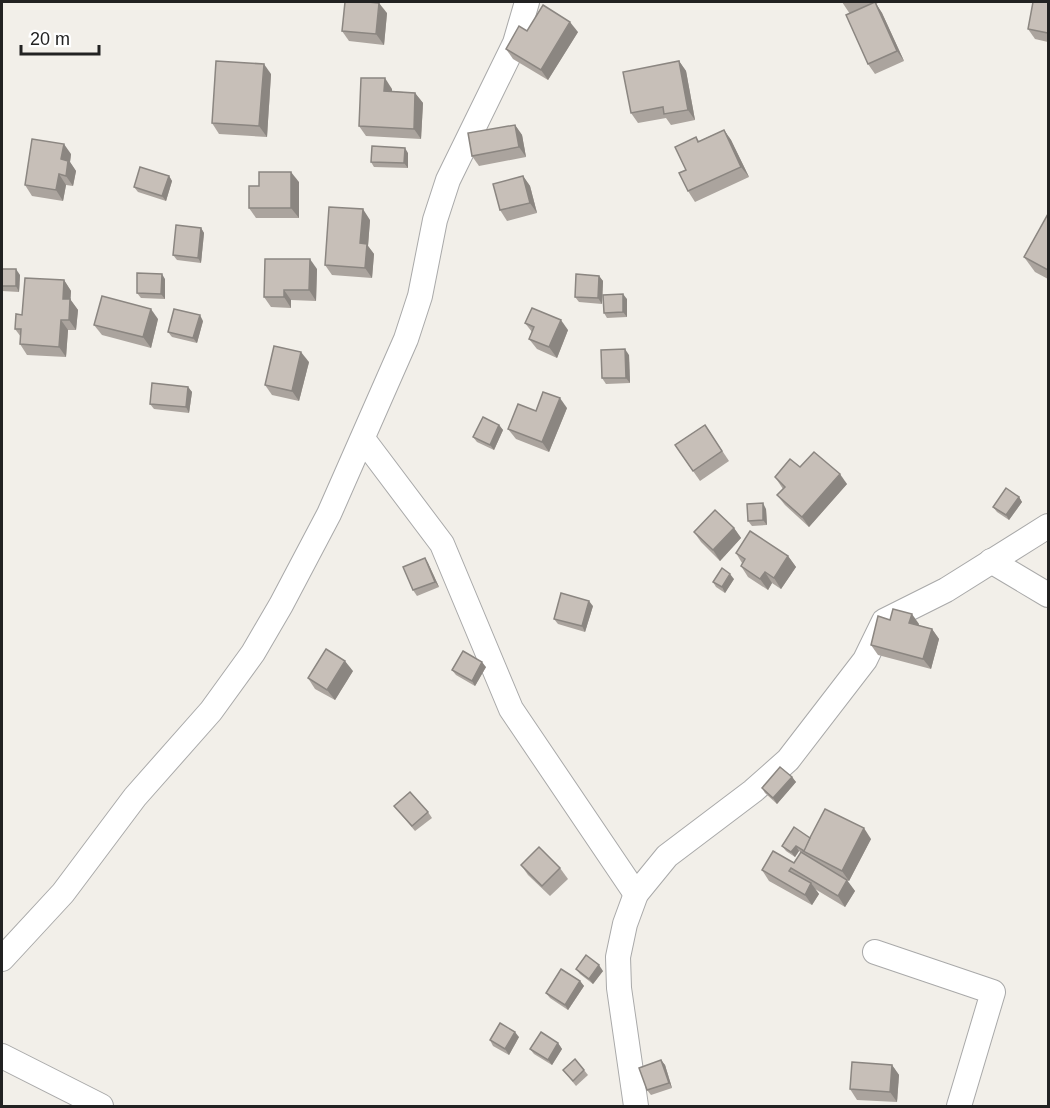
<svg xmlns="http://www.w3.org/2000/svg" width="1050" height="1108" viewBox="0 0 1050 1108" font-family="Helvetica,sans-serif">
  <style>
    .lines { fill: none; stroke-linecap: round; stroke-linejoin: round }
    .minor-casing { stroke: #a9a9a9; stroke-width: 26 }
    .minor { stroke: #fff; stroke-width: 24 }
    .wall { fill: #aba49e }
    .shaded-wall { fill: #8b8681 }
    .building { fill: #c7bfb8; stroke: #8b8681; stroke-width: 1.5 }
  </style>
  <rect width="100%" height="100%" fill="#f2efe9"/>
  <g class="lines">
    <defs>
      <g id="minor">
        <polyline points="363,439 442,544 511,709 636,894"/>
        <polyline points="991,561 1048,595"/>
        <polyline points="875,952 993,992 959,1106"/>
        <polyline points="2,959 63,893 135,797 211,711 253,653 281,605 329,514 406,339 420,296 435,220 448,180 515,43 527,2"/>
        <polyline points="2,1056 101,1106"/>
        <polyline points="636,1106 619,988 618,957 625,924 636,894 667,856 753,791 788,760 865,660 884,621 946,590 1048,526"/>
      </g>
    </defs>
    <use href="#minor" class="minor-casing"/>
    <use href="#minor" class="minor"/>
  </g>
  <g class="wall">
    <polygon points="842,2 880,2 876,4 882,13 904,61 875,74 868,64 850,14"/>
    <polygon points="1048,2 1048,42 1035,39 1028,29"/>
    <polygon points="387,13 384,45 349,41 342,31"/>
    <polygon points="527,31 578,32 548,80 513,59 506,49"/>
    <polygon points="679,61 686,71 695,120 671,125 666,118 638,123 631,113"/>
    <polygon points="271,74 267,137 219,134 212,123"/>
    <polygon points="392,89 392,91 415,93 423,103 421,139 366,136 359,126"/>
    <polygon points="515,125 522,135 526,157 479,166 472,156"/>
    <polygon points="724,130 731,140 749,177 695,202 688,191 686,170 696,137 699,141"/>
    <polygon points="408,153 408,168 374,167 371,162"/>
    <polygon points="71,154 70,162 76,171 73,186 66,185 63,201 32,196 25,185"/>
    <polygon points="169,176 172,181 166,201 138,192 134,187"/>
    <polygon points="523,176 530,186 537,213 507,221 500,210"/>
    <polygon points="299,182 299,218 256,218 249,208"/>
    <polygon points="1048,214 1048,279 1035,272 1024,257"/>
    <polygon points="370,220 368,246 374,254 372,278 332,275 325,265"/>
    <polygon points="201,228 204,233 201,263 177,260 173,255"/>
    <polygon points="2,269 20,275 19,292 2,291"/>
    <polygon points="317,269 316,301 291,300 291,308 271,307 264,297"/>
    <polygon points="599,276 603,281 602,304 579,302 575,297"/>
    <polygon points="165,279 165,299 141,298 137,293"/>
    <polygon points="64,280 71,291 70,299 78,310 76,330 68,330 66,357 27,355 20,344 21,337 15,329 22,315"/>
    <polygon points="627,299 627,317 607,318 604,313"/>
    <polygon points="158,319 151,348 102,335 94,325"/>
    <polygon points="203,321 197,343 172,337 168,332"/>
    <polygon points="525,323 568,330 557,358 537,349 529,339 532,332"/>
    <polygon points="629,355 630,383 606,384 602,378"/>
    <polygon points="309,362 299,401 272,395 265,385"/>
    <polygon points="188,387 192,392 189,413 154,409 150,404"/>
    <polygon points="567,408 549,452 516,439 508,429 536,411"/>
    <polygon points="499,425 503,430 494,450 477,442 473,437"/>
    <polygon points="705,425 729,461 700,481 675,445"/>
    <polygon points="800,467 847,484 809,527 785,505 777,495 783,489 775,477"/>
    <polygon points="1019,497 1022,502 1009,520 997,512 993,507"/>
    <polygon points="766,509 767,525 752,526 748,521"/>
    <polygon points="734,528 741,538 720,561 701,542 694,532"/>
    <polygon points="736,553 788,556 796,567 781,589 772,583 768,590 748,577 741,566 742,563"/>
    <polygon points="425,558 428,563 439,587 417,596 413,590"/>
    <polygon points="734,579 725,593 716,587 713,582"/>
    <polygon points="593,606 585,632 558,624 554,619"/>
    <polygon points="890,620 919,624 918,625 932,629 939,639 931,669 878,655 871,645"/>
    <polygon points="486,667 475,686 456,675 452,670"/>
    <polygon points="353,671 335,700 315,689 308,678"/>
    <polygon points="792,777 796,782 777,804 765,793 762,788"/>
    <polygon points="394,806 428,812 432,818 415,831"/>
    <polygon points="810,838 871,839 849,881 846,880 855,891 845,907 815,889 819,894 812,905 769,881 762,870 794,863 807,856 799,851 795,857 786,851 782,846"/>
    <polygon points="521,865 560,868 568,879 550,896 528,875"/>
    <polygon points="576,969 603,971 593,984 580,974"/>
    <polygon points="580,981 584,986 568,1010 550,998 546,993"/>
    <polygon points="519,1037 509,1055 493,1046 490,1040"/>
    <polygon points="558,1043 562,1049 552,1065 534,1054 530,1049"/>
    <polygon points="661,1060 665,1065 672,1088 651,1095 647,1090"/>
    <polygon points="892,1065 899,1075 897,1102 857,1100 850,1089"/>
    <polygon points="563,1070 584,1070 588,1075 576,1086"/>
  </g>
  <g class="shaded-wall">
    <polygon points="875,2 882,13 904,61 897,51"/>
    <polygon points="379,3 387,13 384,45 376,34"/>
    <polygon points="570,22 578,32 548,80 541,70"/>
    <polygon points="679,61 686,71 695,120 688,110"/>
    <polygon points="264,64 271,74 267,137 259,126"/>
    <polygon points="385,78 392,89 392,101 384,91"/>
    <polygon points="415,93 423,103 421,139 414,129"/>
    <polygon points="515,125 522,135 526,157 519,147"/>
    <polygon points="724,130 731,140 749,177 741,167"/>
    <polygon points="64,144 71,154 70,162 76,171 73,186 66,176 61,159"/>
    <polygon points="405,148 408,153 408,168 404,163"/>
    <polygon points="291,172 299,182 299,218 291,208"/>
    <polygon points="59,174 66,185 63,201 56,190"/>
    <polygon points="169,176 172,181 166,201 162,196"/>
    <polygon points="523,176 530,186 537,213 530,203"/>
    <polygon points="363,209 370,220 368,246 374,254 372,278 365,268 360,243"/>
    <polygon points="201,228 204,233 201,263 198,258"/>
    <polygon points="310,259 317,269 316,301 309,290"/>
    <polygon points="16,269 20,275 19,292 16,286"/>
    <polygon points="162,274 165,279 165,299 161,294"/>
    <polygon points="599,276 603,281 602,304 598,298"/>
    <polygon points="64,280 71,291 70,309 63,299"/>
    <polygon points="284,290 291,300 291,308 284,297"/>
    <polygon points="623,294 627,299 627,317 623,312"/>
    <polygon points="70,299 78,310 76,330 69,320"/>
    <polygon points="151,309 158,319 151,348 143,337"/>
    <polygon points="200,315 203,321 197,343 193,338"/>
    <polygon points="61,320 68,330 66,357 59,347"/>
    <polygon points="561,320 568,330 557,358 549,347"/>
    <polygon points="625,349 629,355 630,383 626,378"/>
    <polygon points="301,352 309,362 299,401 292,391"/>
    <polygon points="188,387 192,392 189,413 186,407"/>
    <polygon points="560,398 567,408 549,452 542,442"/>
    <polygon points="499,425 503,430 494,450 490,445"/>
    <polygon points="840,474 847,484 809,527 802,517"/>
    <polygon points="1019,497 1022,502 1009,520 1006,515"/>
    <polygon points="763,503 766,509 767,525 763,520"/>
    <polygon points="734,528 741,538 720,561 713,550"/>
    <polygon points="788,556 796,567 781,589 774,578"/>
    <polygon points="425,558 428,563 439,587 435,582"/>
    <polygon points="765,572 772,583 768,590 760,579"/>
    <polygon points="730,574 734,579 725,593 722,587"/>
    <polygon points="589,601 593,606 585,632 582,626"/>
    <polygon points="912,614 919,624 916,633 909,623"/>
    <polygon points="932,629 939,639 931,669 923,659"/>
    <polygon points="345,661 353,671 335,700 327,690"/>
    <polygon points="482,662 486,667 475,686 472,681"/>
    <polygon points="792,777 796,782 777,804 773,798"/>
    <polygon points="864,828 871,839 849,881 842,871"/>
    <polygon points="796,846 799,851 795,857 791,852"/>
    <polygon points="847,880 855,891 845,907 838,896"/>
    <polygon points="811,883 819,894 812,905 805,895"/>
    <polygon points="599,965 603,971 593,984 589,979"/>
    <polygon points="580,981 584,986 568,1010 565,1005"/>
    <polygon points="515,1032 519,1037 509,1055 505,1049"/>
    <polygon points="558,1043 562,1049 552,1065 548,1060"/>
    <polygon points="661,1060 665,1065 672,1088 669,1083"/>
    <polygon points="892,1065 899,1075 897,1102 890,1092"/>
  </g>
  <g class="building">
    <polygon points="345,2 368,2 379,3 376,34 342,31"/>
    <polygon points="875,2 897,51 868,64 846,15"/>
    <polygon points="1033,2 1048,2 1048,33 1028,29"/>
    <polygon points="543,5 570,22 541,70 506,49 519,26 527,31"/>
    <polygon points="216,61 264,64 259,126 212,123"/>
    <polygon points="679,61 688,110 664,114 663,107 631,113 623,72"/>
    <polygon points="361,78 385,78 384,91 415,93 414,129 359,126"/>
    <polygon points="515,125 519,147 472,156 468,133"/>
    <polygon points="724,130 741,167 688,191 679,173 686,170 675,147 696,137 698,142"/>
    <polygon points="32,139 64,144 61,159 68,161 66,176 59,174 56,190 25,185"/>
    <polygon points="372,146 405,148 404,163 371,162"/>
    <polygon points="140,167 169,176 162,196 134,187"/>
    <polygon points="259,172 291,172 291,208 249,208 249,186 259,186"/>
    <polygon points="523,176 530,203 500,210 493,184"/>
    <polygon points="329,207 363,209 360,243 367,244 365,268 325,265"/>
    <polygon points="1048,214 1048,270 1024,257"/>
    <polygon points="176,225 201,228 198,258 173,255"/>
    <polygon points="265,259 310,259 309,290 284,290 284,297 264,297"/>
    <rect x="2" y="269" width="14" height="17"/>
    <polygon points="137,273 162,274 161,294 137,293"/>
    <polygon points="576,274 599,276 598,298 575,297"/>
    <polygon points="25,278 64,280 63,299 70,299 69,320 61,320 59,347 20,344 21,329 15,329 16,314 22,315"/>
    <polygon points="623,294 623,312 604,313 603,295"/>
    <polygon points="102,296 151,309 143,337 94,325"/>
    <polygon points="532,308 561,320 549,347 529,339 534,327 525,323"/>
    <polygon points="174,309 200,315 193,338 168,332"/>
    <polygon points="274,346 301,352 292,391 265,385"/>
    <polygon points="625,349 626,378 602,378 601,350"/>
    <polygon points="152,383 188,387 186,407 150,404"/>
    <polygon points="543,392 560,398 542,442 508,429 518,404 536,411"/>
    <polygon points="483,417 499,425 490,445 473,437"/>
    <polygon points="705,425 722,451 693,471 675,445"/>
    <polygon points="814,452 840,474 802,517 777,495 785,487 775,477 790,459 800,467"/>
    <polygon points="1006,488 1019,497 1006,515 993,507"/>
    <polygon points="763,503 763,520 748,521 747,504"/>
    <polygon points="715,510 734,528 713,550 694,532"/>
    <polygon points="750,531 788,556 774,578 765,572 760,579 741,566 745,559 736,553"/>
    <polygon points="425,558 435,582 413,590 403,567"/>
    <polygon points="722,568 730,574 722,587 713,582"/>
    <polygon points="561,593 589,601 582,626 554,619"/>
    <polygon points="893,609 912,614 909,623 932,629 923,659 871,645 878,616 890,620"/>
    <polygon points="326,649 345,661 327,690 308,678"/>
    <polygon points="463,651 482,662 472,681 452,670"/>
    <polygon points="780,767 792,777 773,798 762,788"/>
    <polygon points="410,792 428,812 412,826 394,806"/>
    <polygon points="825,809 864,828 842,871 803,851"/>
    <polygon points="794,827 810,838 804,851 796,846 791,852 782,846"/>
    <polygon points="539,847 560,868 542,886 521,865"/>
    <polygon points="773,851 794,863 801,852 847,880 838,896 791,868 789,871 811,883 805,895 762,870"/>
    <polygon points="586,955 599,965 589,979 576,969"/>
    <polygon points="561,969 580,981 565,1005 546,993"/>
    <polygon points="500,1023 515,1032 505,1049 490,1040"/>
    <polygon points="541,1032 558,1043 548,1060 530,1049"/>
    <polygon points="575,1059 584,1070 573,1081 563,1070"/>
    <polygon points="661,1060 669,1083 647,1090 639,1068"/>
    <polygon points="852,1062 892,1065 890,1092 850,1089"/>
  </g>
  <rect width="1050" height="1108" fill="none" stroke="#222222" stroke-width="6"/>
  <path d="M21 45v9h78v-9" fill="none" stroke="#222222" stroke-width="3"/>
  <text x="30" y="45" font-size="18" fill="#222222" stroke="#ffffff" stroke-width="4.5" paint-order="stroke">20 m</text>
</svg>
